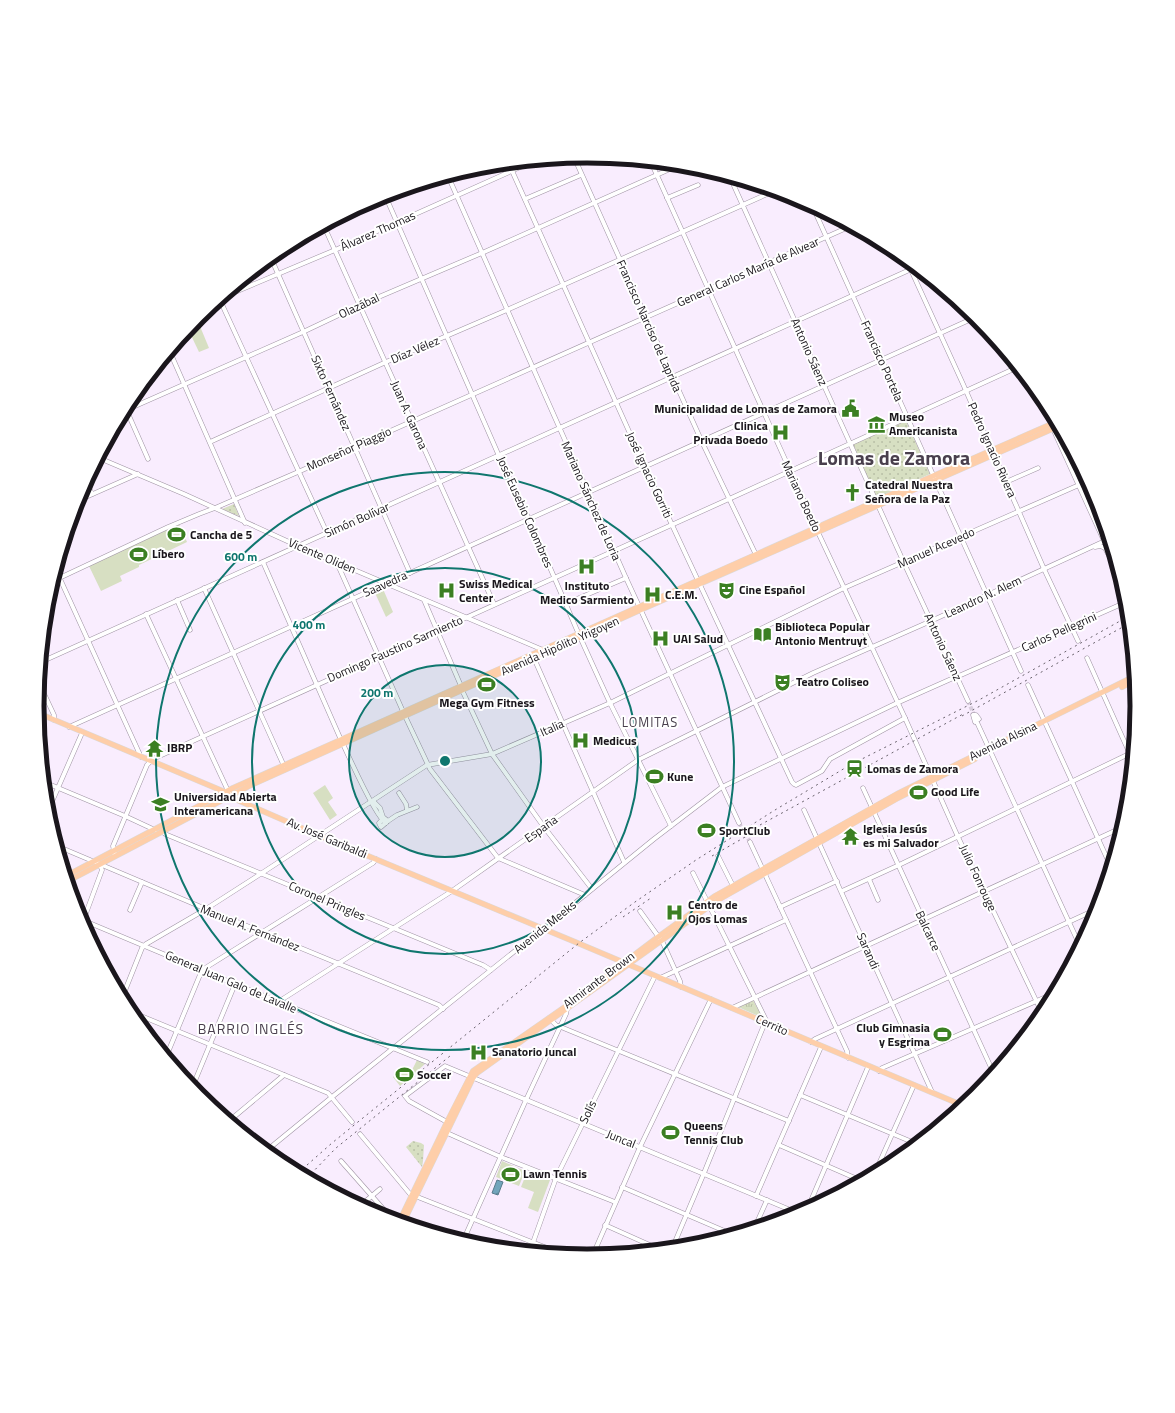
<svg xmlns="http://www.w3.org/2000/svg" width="1175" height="1413" viewBox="0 0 1175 1413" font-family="'Titillium Web',sans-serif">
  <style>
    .grass { fill: url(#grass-tufts) }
    .park { fill: url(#park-dots) }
    .pitch { fill: #d7dfc2 }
    .water { fill: url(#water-ripples); stroke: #577a8b }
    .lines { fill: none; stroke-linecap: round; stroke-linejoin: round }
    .minor-tunnel { stroke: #d8cddc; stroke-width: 4; stroke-dasharray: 4 2; stroke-linecap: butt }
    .minor-casing { stroke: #9f93a3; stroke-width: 5 }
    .major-casing { stroke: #dadadb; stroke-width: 6 }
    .minor { stroke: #fff; stroke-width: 4 }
    .major { stroke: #fecea9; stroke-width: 5 }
    .rail { stroke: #69626c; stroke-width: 1; stroke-dasharray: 2 4; stroke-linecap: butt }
    .ring { fill: none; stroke: #0f766e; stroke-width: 2 }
    .labels { text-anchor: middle; stroke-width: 4; stroke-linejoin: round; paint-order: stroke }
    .street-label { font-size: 12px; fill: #1a161c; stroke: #fff }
    .poi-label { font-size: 12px; font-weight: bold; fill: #1a161c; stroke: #fff; text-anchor: start }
    .neighbourhood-label { font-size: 13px; letter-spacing: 1px; fill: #493f4d; stroke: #fff }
    .quarter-label { font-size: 14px; letter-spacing: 1px; fill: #493f4d; stroke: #fff }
    .town-label { font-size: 20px; font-weight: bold; fill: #493f4d; stroke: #fff }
    .rim { fill: none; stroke: #1a161c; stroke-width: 5 }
    .centre { fill: #0f766e; stroke: #fff; stroke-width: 2 }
    .ring-label { font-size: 12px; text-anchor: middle; font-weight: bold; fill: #0f766e; stroke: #fff; stroke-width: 4; stroke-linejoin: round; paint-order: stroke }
  </style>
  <defs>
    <pattern id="grass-tufts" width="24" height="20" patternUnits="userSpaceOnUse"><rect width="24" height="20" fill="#d7dfc2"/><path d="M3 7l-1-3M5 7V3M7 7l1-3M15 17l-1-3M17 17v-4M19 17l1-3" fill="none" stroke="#b8bfa6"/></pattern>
    <pattern id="park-dots" width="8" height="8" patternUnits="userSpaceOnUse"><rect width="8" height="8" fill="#d7dfc2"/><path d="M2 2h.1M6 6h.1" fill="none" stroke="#b8bfa6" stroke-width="1.8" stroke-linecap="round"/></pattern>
    <pattern id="water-ripples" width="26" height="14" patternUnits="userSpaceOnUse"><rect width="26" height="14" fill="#71a5bb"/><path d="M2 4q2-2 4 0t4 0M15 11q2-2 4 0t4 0" fill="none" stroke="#5c8597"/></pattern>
  </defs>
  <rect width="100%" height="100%" fill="#f9edfe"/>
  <polygon class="grass" points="753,1000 763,1018 738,1007"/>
  <g class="park">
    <polygon points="906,421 930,474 877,498 853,444"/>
    <polygon points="234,504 239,516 222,509"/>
    <polygon points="413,1141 421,1143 424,1145 423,1161 422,1167 406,1147"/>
  </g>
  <g class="pitch">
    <polygon points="197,319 209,348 199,352 188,329"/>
    <polygon points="179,524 187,542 139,565 139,567 120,576 122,581 101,591 89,566"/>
    <polygon points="383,589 393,612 386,617 375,593"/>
    <polygon points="325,785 333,798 328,802 337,815 330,820 313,793"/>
    <polygon points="417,1060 425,1064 400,1086 393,1077 406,1066 411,1072"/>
    <polygon points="502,1161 525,1171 519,1186 496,1177"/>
    <polygon points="527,1172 550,1180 538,1212 528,1208 534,1192 521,1187"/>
  </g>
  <polygon class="water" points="497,1180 503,1182 498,1195 492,1193"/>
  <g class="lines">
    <g class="minor-tunnel">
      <polyline points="968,701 975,717"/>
      <polyline points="739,823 750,842"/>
    </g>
    <defs>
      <g id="minor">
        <polyline points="574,157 702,442 757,557"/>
        <polyline points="651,162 816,528 905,718 958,837 1043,1015"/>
        <polyline points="509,164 645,467 792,782 794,784 796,785 822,771 830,759 905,718"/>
        <polyline points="448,176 626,578 739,823"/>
        <polyline points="730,177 904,563 968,701"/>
        <polyline points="385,195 499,456 529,519 580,637 610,703 671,826"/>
        <polyline points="667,198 698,185"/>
        <polyline points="525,199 581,175"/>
        <polyline points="812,205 1021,671"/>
        <polyline points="324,226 494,604"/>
        <polyline points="271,258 410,573"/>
        <polyline points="906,259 963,384 1044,569 1078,641"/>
        <polyline points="221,298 335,250 534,161"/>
        <polyline points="220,300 327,533"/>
        <polyline points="170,352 245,523"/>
        <polyline points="1034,387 1104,541"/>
        <polyline points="126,409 148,459"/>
        <polyline points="124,411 303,332 360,305 482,253 679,165"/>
        <polyline points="210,442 386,362 507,310 774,191"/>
        <polyline points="99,458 184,494 298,546 543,650"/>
        <polyline points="86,482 92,494"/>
        <polyline points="1006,482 1038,468"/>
        <polyline points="77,501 138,474"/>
        <polyline points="1095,547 1100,546 1105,548 1119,575"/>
        <polyline points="263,562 341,740"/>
        <polyline points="337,563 405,716 430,769 498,858 585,895"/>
        <polyline points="56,570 141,757"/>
        <polyline points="53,581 168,527 199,514 215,508 298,472 851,226"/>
        <polyline points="204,588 284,766"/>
        <polyline points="177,600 190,630"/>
        <polyline points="424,600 461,686"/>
        <polyline points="565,604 626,578"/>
        <polyline points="146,614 229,793"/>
        <polyline points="533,656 624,862"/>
        <polyline points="1087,658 1133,761"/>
        <polyline points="41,662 916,267"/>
        <polyline points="961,675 1124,603 1126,598 1119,581 1118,572"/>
        <polyline points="39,683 54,715 54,720"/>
        <polyline points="1028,685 1111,867"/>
        <polyline points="462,690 492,754 544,827 592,889"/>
        <polyline points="975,718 1080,946"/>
        <polyline points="975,722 973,715 976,715 979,719"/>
        <polyline points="69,727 976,317"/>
        <path d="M343,744C349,757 376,818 386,823"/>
        <polyline points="44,782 125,816 155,830"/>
        <polyline points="863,788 994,1074"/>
        <polyline points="399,793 406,804 407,810"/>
        <polyline points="374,802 380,808 383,817 388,821 381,827 379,823 382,820"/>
        <polyline points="804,810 932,1092"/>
        <polyline points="47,813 82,733"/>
        <polyline points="388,821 397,815 417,807"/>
        <polyline points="163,831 165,834 483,965 491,970"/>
        <polyline points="750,842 847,1051 848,1058"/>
        <polyline points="57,846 206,909 439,1005 443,1009"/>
        <polyline points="115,856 113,846 147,765 153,759 729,499 1018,367"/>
        <polyline points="718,856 733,886"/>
        <polyline points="869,879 878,900"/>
        <polyline points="842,891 899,865 1133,752"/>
        <polyline points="780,907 837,881"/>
        <polyline points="130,910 142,882"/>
        <polyline points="640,911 663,943 680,981 681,987"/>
        <polyline points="80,919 235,984 427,1062"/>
        <polyline points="82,924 102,870 100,865"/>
        <polyline points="660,978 786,920"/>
        <polyline points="122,998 142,948 146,944 206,909 262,873 427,765 492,754 610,703 844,588 1088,481"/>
        <polyline points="278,1002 452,891 638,760 813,673 931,621 1109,539"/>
        <polyline points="732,1008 1123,827"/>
        <polyline points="129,1011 328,1093 352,1122"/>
        <polyline points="549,1018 556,1025 789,1121"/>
        <polyline points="811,1042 815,1039 1099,908"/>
        <polyline points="166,1057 202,970 373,863 376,859"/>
        <polyline points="879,1071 882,1068 1055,993"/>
        <polyline points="192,1088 235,984"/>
        <polyline points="800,1095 917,1144"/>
        <polyline points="229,1121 284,1075"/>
        <polyline points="447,1122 409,1101 405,1096 445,1066 800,1214"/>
        <polyline points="445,1132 501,1157 615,1202"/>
        <polyline points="360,1134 410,1194 565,1255"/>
        <polyline points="779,1145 862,1181"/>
        <polyline points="266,1151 332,1097 585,895 654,839 722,787 897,703 951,679 955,677 955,673"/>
        <polyline points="341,1161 393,1220"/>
        <polyline points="874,1175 914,1085"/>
        <polyline points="622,1187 734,1235"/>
        <polyline points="756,1196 821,1047"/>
        <polyline points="360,1206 380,1189"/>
        <polyline points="807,1210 868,1067"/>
        <polyline points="605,1225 661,1250"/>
        <polyline points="754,1229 767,1200"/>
        <polyline points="463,1241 526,1100 566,1014 567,1009"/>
        <polyline points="672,1249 704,1173 766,1020 693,873"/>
        <polyline points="530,1251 556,1178 655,976"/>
        <polyline points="592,1257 640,1147 711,999"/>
      </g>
      <g id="major">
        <polyline points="1122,687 1135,680"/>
        <polyline points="38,713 225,792 235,799 320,836 580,944 964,1106"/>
        <polyline points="66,876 233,788 876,501 1056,422"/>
        <polyline points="68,881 249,786 638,611 1059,426"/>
        <polyline points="399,1222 447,1122 473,1071 572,1002 658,937 715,896 897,794 1135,676"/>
        <polyline points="403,1223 473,1078 477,1073 718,900 898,798 975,759"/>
      </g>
    </defs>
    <use href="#minor" class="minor-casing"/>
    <use href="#major" class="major-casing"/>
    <use href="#minor" class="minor"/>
    <use href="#major" class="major"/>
    <g class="rail">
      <polyline points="962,716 1130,623"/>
      <polyline points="760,825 965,713"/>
      <polyline points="712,856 766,825"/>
      <polyline points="623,917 651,898"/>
      <polyline points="298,1173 332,1143 579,943 635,902 696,860 775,810 850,765 979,700 1129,616"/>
      <polyline points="307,1178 336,1148 450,1056"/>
    </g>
  </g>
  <circle cx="445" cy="761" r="96" fill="#0f766e" fill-opacity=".12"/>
  <g class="ring">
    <circle cx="445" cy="761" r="96"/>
    <circle cx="445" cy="761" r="193"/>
    <circle cx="445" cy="761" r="289"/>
  </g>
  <defs>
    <symbol id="civic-bare" viewBox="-9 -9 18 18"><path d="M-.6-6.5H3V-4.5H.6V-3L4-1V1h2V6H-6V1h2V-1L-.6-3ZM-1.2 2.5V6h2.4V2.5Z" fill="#3b7f22" stroke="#fff" stroke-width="2.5" paint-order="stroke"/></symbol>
    <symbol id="museum-bare" viewBox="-9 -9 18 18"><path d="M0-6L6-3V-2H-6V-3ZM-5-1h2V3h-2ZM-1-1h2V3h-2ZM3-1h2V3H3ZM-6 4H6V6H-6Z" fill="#3b7f22" stroke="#fff" stroke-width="2.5" paint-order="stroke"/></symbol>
    <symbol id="hospital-bare" viewBox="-9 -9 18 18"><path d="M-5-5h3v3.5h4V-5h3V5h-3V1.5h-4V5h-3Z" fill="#3b7f22" stroke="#fff" stroke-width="2.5" paint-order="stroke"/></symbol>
    <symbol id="church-bare" viewBox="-9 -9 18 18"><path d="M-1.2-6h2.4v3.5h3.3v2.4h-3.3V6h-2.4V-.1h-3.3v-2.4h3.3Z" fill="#3b7f22" stroke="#fff" stroke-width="2.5" paint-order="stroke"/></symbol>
    <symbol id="stadium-bare" viewBox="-9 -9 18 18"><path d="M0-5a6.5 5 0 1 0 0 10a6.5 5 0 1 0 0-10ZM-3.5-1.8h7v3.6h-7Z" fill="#3b7f22" stroke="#fff" stroke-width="2.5" paint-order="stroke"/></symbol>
    <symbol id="theatre-bare" viewBox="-9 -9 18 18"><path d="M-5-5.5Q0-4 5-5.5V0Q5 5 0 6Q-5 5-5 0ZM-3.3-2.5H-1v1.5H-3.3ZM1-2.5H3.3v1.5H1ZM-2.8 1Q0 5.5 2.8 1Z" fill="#3b7f22" stroke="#fff" stroke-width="2.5" paint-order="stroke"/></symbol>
    <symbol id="library-bare" viewBox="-9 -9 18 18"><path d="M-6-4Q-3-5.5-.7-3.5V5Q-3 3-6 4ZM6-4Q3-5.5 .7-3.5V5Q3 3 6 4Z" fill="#3b7f22" stroke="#fff" stroke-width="2.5" paint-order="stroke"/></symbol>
    <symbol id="temple-bare" viewBox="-9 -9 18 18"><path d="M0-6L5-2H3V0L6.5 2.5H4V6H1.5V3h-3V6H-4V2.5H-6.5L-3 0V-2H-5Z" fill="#3b7f22" stroke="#fff" stroke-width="2.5" paint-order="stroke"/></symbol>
    <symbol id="station-bare" viewBox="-9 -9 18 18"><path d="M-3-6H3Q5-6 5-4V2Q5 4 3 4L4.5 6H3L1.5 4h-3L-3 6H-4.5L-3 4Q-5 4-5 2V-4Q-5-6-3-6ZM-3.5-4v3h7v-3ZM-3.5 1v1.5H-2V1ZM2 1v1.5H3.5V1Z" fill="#3b7f22" stroke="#fff" stroke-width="2.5" paint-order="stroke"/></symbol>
    <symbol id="university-bare" viewBox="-9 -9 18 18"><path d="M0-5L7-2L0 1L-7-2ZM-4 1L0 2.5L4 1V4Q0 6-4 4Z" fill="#3b7f22" stroke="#fff" stroke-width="2.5" paint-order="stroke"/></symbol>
  </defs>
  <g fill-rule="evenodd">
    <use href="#civic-bare" x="838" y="396" width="25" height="25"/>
    <use href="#museum-bare" x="864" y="412" width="25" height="25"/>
    <use href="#hospital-bare" x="768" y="420" width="25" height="25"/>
    <use href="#church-bare" x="840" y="480" width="25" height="25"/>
    <use href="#stadium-bare" x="164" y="522" width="25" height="25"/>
    <use href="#stadium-bare" x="126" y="542" width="25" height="25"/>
    <use href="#hospital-bare" x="574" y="554" width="25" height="25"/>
    <use href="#theatre-bare" x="714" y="578" width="25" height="25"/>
    <use href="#hospital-bare" x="434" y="578" width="25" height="25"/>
    <use href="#hospital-bare" x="640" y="582" width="25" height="25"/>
    <use href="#library-bare" x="750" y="622" width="25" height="25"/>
    <use href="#hospital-bare" x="648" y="626" width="25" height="25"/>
    <use href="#theatre-bare" x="770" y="670" width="25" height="25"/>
    <use href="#stadium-bare" x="474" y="672" width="25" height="25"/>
    <use href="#hospital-bare" x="568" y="728" width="25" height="25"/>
    <use href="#temple-bare" x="142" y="736" width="25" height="25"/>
    <use href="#station-bare" x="842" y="756" width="25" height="25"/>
    <use href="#stadium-bare" x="642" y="764" width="25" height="25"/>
    <use href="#stadium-bare" x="906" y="780" width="25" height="25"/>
    <use href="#university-bare" x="148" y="792" width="25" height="25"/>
    <use href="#stadium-bare" x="694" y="818" width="25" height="25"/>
    <use href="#temple-bare" x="838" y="824" width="25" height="25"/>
    <use href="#hospital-bare" x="662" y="900" width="25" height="25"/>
    <use href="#stadium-bare" x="930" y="1022" width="25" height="25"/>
    <use href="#hospital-bare" x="466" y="1040" width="25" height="25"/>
    <use href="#stadium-bare" x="392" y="1062" width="25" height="25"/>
    <use href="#stadium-bare" x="658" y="1120" width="25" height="25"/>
    <use href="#stadium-bare" x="498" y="1162" width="25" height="25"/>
  </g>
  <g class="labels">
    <g class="street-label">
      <text transform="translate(378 231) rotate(-24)" y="4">Álvarez Thomas</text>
      <text transform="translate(748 272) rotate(-24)" y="4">General Carlos María de Alvear</text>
      <text transform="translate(359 306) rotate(-25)" y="4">Olazábal</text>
      <text transform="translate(649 326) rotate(66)" y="4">Francisco Narciso de Laprida</text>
      <text transform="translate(415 350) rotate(-23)" y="4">Díaz Vélez</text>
      <text transform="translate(809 352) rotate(66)" y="4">Antonio Sáenz</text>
      <text transform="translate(882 361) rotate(66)" y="4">Francisco Portela</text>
      <text transform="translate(331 393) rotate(66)" y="4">Sixto Fernández</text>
      <text transform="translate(409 415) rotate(66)" y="4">Juan A. Garona</text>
      <text transform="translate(349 449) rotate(-24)" y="4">Monseñor Piaggio</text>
      <text transform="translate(992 450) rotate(66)" y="4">Pedro Ignacio Rivera</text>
      <text transform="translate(649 475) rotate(65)" y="4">José Ignacio Gorriti</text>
      <text transform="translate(801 496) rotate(65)" y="4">Mariano Boedo</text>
      <text transform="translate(591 501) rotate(66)" y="4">Mariano Sánchez de Loria</text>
      <text transform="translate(525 512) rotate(66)" y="4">José Eusebio Colombres</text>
      <text transform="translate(357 520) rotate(-24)" y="4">Simón Bolívar</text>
      <text transform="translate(936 548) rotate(-24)" y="4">Manuel Acevedo</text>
      <text transform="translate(322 556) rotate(23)" y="4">Vicente Oliden</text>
      <text transform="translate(385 584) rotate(-24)" y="4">Saavedra</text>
      <text transform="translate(983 597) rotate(-25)" y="4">Leandro N. Alem</text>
      <text transform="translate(1059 632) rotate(-24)" y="4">Carlos Pellegrini</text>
      <text transform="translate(560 646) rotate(-24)" y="4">Avenida Hipólito Yrigoyen</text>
      <text transform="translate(943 647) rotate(65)" y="4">Antonio Sáenz</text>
      <text transform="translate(395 649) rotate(-24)" y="4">Domingo Faustino Sarmiento</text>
      <text transform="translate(552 728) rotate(-24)" y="4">Italia</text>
      <text transform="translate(1003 741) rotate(-26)" y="4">Avenida Alsina</text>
      <text transform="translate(541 829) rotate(-35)" y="4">España</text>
      <text transform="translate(327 838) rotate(23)" y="4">Av. José Garibaldi</text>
      <text transform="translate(978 878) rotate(65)" y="4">Julio Fonrouge</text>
      <text transform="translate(327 901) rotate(23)" y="4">Coronel Pringles</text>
      <text transform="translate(545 927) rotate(-39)" y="4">Avenida Meeks</text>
      <text transform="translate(250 928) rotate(22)" y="4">Manuel A. Fernández</text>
      <text transform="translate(928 931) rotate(65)" y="4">Balcarce</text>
      <text transform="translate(868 951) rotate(66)" y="4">Sarandi</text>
      <text transform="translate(599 980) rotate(-37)" y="4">Almirante Brown</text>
      <text transform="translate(231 982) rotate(23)" y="4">General Juan Galo de Lavalle</text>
      <text transform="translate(772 1025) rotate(24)" y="4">Cerrito</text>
      <text transform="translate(588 1112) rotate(-64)" y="4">Solís</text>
      <text transform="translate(621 1139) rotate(22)" y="4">Juncal</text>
    </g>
    <g class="poi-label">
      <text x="837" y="413" text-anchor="end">Municipalidad de Lomas de Zamora</text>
      <text x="889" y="421">Museo<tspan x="889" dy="14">Americanista</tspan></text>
      <text x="768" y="430" text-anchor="end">Clinica<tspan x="768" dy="14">Privada Boedo</tspan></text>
      <text x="865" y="489">Catedral Nuestra<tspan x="865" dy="14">Señora de la Paz</tspan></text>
      <text x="190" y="539">Cancha de 5</text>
      <text x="152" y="558">Líbero</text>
      <text x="459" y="588">Swiss Medical<tspan x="459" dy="14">Center</tspan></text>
      <text x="587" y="590" text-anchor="middle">Instituto<tspan x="587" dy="14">Medico Sarmiento</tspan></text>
      <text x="739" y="594">Cine Español</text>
      <text x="665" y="599">C.E.M.</text>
      <text x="775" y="631">Biblioteca Popular<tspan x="775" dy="14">Antonio Mentruyt</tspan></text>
      <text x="673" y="643">UAI Salud</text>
      <text x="796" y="686">Teatro Coliseo</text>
      <text x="487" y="707" text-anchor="middle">Mega Gym Fitness</text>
      <text x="593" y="745">Medicus</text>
      <text x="167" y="752">IBRP</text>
      <text x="867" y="773">Lomas de Zamora</text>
      <text x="667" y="781">Kune</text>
      <text x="931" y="796">Good Life</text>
      <text x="174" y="801">Universidad Abierta<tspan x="174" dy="14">Interamericana</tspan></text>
      <text x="863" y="833">Iglesia Jesús<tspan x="863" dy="14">es mi Salvador</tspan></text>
      <text x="719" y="835">SportClub</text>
      <text x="688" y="909">Centro de<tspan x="688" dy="14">Ojos Lomas</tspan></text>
      <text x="930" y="1032" text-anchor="end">Club Gimnasia<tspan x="930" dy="14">y Esgrima</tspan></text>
      <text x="492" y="1056">Sanatorio Juncal</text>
      <text x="417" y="1079">Soccer</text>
      <text x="684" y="1130">Queens<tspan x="684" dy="14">Tennis Club</tspan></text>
      <text x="523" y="1178">Lawn Tennis</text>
    </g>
    <g class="neighbourhood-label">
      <text x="650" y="727">LOMITAS</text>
    </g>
    <g class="quarter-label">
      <text x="251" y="1034">BARRIO INGLÉS</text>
    </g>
    <g class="town-label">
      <text x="894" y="465">Lomas de Zamora</text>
    </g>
  </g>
  <path d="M0 0H1175V1413H0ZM44 706a543 543 0 1 1 1086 0a543 543 0 1 1-1086 0Z" fill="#fff" fill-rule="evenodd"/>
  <path class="rim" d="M44 706a543 543 0 1 1 1086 0a543 543 0 1 1-1086 0Z"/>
  <circle cx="445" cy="761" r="6" class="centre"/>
  <g class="ring-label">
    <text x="241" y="561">600 m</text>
    <text x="309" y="629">400 m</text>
    <text x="377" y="697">200 m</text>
  </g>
</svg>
